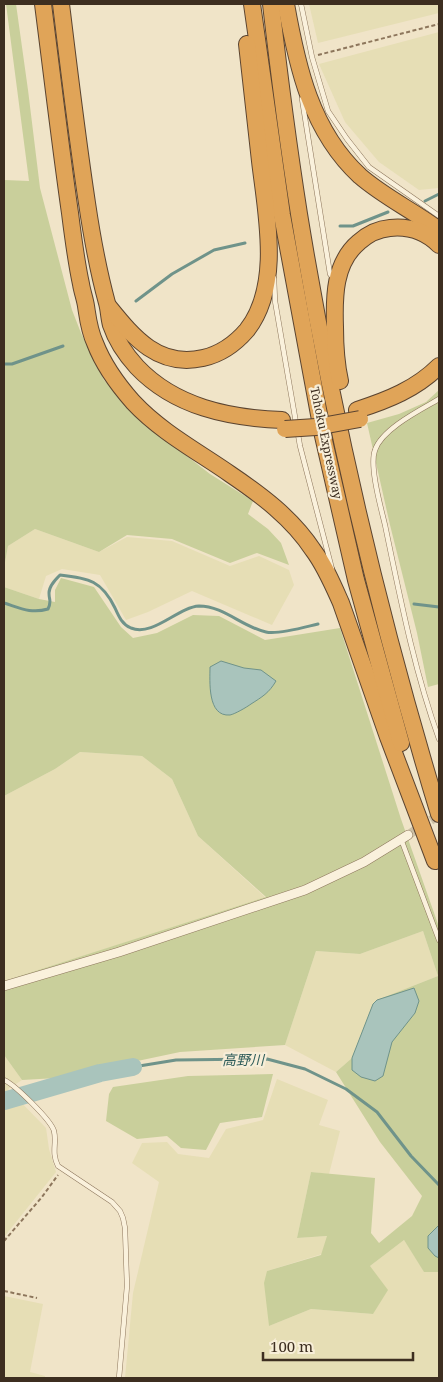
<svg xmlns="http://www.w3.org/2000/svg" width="443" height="1382" viewBox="0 0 443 1382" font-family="'Noto Serif','Noto Sans JP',serif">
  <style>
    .farmland { fill: #e6deb5 }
    .green { fill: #c9cf9b }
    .water { fill: #a9c4bc; stroke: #6f938a }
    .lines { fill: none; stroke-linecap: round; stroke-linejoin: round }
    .stream { stroke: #6f938a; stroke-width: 3 }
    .river { stroke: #a9c4bc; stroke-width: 18 }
    .street-tunnel { stroke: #ccc0a6; stroke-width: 9; stroke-dasharray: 9 4.5; stroke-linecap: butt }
    .lane-casing { stroke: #8d765c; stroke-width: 5.5 }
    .street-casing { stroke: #8d765c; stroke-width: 10 }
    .highway-casing { stroke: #5b4430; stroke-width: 18 }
    .path { stroke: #8d765c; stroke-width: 2; stroke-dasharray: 4 2.5; stroke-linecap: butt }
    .lane { stroke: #faf1dc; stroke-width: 4.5 }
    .street { stroke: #faf1dc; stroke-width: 9 }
    .highway { stroke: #e0a458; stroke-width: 16 }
    .highway-bridge-casing { stroke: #5b4430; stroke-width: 18; stroke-linecap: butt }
    .highway-bridge { stroke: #e0a458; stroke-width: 16 }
    .labels { text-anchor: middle; stroke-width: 4.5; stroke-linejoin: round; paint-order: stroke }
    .street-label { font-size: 12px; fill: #3d2e20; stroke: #f7eed8 }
    .water-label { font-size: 14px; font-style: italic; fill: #2f5d5a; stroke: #f7eed8 }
  </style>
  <rect width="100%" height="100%" fill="#f0e4c8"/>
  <g class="farmland">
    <polygon points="309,4 439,4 439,13 318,43"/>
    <polygon points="439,32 439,188 419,190 379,162 345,122 319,64"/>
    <polygon points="35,529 99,552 127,537 172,541 230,566 259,556 289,570 294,585 272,625 192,591 148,612 126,620 100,575 62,569 46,576 39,599 4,587 4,568 8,546"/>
    <polygon points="80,752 142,756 172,779 198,836 266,898 4,981 4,796 55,769"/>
    <polygon points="423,931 438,976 377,1000 373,1004 352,1058 336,1072 285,1045 316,951 360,954"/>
    <polygon points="4,1055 22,1080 8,1089 46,1128 49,1149 56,1172 4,1237"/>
    <polygon points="277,1079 328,1100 319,1125 340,1131 329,1174 311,1172 297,1238 328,1236 325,1253 267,1271 269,1326 311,1309 373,1314 370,1266 404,1240 424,1271 439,1272 439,1378 125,1378 133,1293 159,1182 132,1163 142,1143 167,1142 178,1154 209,1158 226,1129 263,1120"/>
    <polygon points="4,1296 43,1304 30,1372 45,1376 45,1378 4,1378"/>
  </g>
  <g class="green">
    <polygon points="6,4 16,4 28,90 40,188 72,310 81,333 104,380 122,401 156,432 210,474 253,501 248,514 268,529 281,543 289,565 257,553 230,563 172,539 127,535 99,552 35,529 8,546 4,568 4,180 29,181"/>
    <polygon points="439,390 439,684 428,687 417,633 390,525 367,423 399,414 426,402"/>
    <polygon points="61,578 94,587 121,627 133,638 157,633 193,615 219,616 265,640 340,628 401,819 439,927 439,1272 424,1272 404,1240 370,1266 388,1290 373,1314 311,1309 269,1326 264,1283 267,1271 321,1255 327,1236 297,1238 311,1172 375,1178 371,1233 379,1243 412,1216 422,1196 380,1142 336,1072 352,1058 373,1004 377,1000 438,976 423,931 360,954 316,951 285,1045 180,1052 57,1078 22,1080 4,1055 4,981 266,897 198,836 172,779 142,756 80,752 55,769 4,796 4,587 39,599 55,602 55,590"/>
    <polygon points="273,1074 262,1117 220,1123 206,1150 181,1148 167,1136 137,1139 106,1121 109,1094 113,1087 188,1076"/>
  </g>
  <g class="water">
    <path d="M221,661L244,668L261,670L276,681C269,693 262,697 251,704C247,707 235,714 230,715C207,717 210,681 210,667Z"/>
    <polygon points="414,988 419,1001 415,1013 392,1042 383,1076 375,1081 361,1077 352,1070 352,1058 373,1004 377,1000"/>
    <polygon points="439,1225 439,1258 435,1256 428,1248 428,1236"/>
  </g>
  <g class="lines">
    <g class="stream">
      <polyline points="425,201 439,194"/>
      <polyline points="340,226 353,226 388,212"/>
      <polyline points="136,301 172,274 214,250 245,243"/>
      <polyline points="4,364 12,364 63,346"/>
      <path d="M4,603C20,608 31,614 48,609C52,601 49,601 49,593C49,586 55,580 60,575C89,578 102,581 115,608C119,617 122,624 131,628C153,637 178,607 199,606C224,606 242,627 266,632C278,635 305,627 318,624"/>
      <polyline points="414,604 439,607"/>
      <polyline points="133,1067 176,1060 267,1059 305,1069 346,1089 377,1112 411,1156 439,1185"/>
    </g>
    <polyline class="river" points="4,1101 100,1073 133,1067"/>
    <polyline class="street-tunnel" points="408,835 439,815"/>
    <defs>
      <g id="lane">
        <polyline points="301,4 312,57 328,111 347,139 369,167 439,216"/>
        <polyline points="302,99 330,274 333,278"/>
        <polyline points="274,278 275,301 300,446 332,569"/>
        <path d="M439,399C420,410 382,429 375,450C369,466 381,508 385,525C400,597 414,670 439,739"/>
        <polyline points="401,839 439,940"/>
        <path d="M4,1080C14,1084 51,1120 54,1131C57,1143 51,1152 58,1166L112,1202L120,1211L123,1218L125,1228L127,1286L119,1378"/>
      </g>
      <polyline id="street" points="4,986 119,952 305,890 364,862 408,835"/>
      <g id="highway">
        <path d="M43,4C52,74 60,143 70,213C73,237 76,261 81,284C82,291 85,299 86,306C88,319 89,330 95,343C103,364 118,385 133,402C161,432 197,451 230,474C261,495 292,518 313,550C325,566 333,585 341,603L388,737L435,861"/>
        <path d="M61,4C69,70 77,137 87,203C92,237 98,270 107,303C109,310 109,318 111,325C116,340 126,355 137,367C175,407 229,418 282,420"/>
        <polyline points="252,4 282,215 323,436 356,580 401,743"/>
        <path d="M271,4C279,74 288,144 299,214C332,417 379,617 439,814"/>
        <path d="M286,4C297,66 311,131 360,176C384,197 414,211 439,230"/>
        <path d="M109,307C134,338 159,368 203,358C221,354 235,344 247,330C282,285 266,213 260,161C256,122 251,83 247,44"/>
        <path d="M340,381C336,363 335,345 335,327C334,297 334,263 359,242C368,234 378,229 390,228C409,226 426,232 439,245"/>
        <path d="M357,410C388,400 416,389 439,366"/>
      </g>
    </defs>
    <use href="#lane" class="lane-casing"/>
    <use href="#street" class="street-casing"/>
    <use href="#highway" class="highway-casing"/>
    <g class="path">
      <polyline points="318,55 439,24"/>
      <polyline points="4,1241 42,1197 58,1175"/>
      <polyline points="4,1291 37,1298"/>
    </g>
    <use href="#lane" class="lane"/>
    <use href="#street" class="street"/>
    <use href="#highway" class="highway"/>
    <defs>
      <polyline id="highway-bridge" points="285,429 316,427 360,419"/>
    </defs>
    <use href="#highway-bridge" class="highway-bridge-casing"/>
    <use href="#highway-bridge" class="highway-bridge"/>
  </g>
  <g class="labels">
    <g class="street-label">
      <text transform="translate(326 443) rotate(78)" y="4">Tohoku Expressway</text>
    </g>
    <g class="water-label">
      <text x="243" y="1065">高野川</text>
    </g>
  </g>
  <rect width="443" height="1382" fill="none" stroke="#3d2e20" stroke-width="10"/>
  <path d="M263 1352v8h150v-8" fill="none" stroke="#3d2e20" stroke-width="2.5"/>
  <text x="270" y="1352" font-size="15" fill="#3d2e20" stroke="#f7eed8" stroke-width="4" paint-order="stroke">100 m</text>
</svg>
